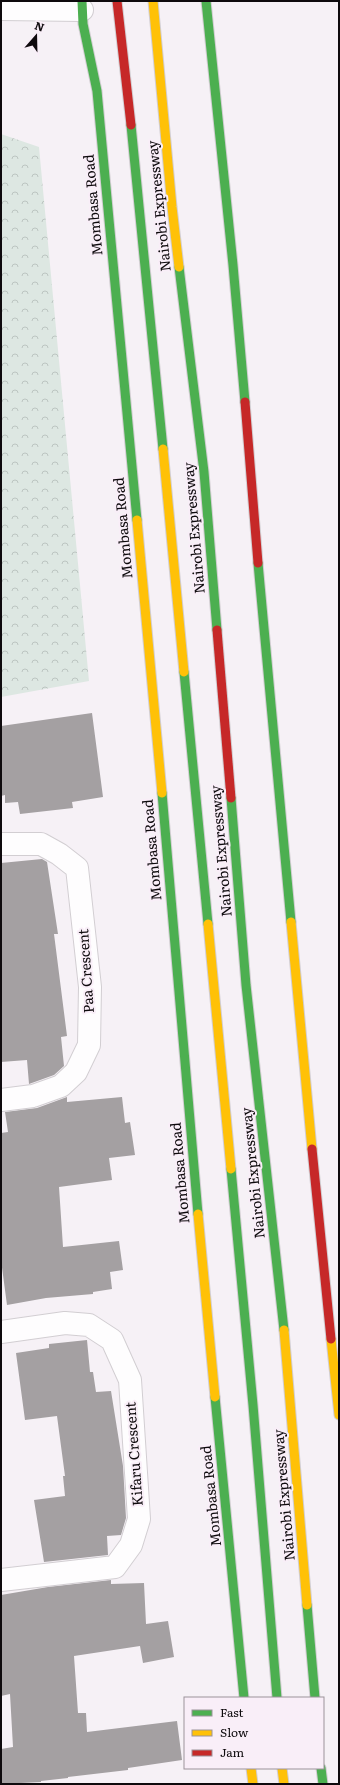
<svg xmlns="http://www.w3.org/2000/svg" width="340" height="1785" viewBox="0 0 340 1785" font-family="Literata,serif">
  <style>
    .park { fill: url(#park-crowns) }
    .building { fill: #a4a0a2 }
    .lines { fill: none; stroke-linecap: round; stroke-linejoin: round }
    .street-casing { stroke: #d2ced2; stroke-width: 24 }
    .fast-casing { stroke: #d2ced2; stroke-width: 11 }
    .slow-casing { stroke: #d2ced2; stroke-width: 11 }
    .jam-casing { stroke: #d2ced2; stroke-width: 11 }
    .street { stroke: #fefdfe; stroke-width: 22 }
    .fast { stroke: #4caf50; stroke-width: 9 }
    .slow { stroke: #ffc107; stroke-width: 9 }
    .jam { stroke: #c62828; stroke-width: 9 }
    .labels { text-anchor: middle; stroke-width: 4; stroke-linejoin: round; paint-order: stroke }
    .street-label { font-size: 14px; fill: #0e0a0d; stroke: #f9eef8 }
  </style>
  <defs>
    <pattern id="park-crowns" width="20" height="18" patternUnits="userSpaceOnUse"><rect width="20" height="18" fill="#dde7e2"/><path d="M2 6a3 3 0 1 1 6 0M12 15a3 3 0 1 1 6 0" fill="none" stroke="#bcc5c1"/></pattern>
  </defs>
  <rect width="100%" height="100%" fill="#f6f1f6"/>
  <polygon class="park" points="1,134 39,147 89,681 1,697"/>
  <g class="building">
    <polygon points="92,713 103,797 72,802 73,808 20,814 18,802 5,803 5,795 1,796 1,726"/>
    <polygon points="42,859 47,862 58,934 54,934 67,1036 61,1037 64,1066 54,1075 29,1084 27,1060 1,1062 1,863"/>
    <polygon points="67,1097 67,1102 122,1097 125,1123 130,1122 135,1155 109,1158 112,1180 59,1187 63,1247 119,1241 123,1270 110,1272 112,1289 93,1292 93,1294 46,1298 7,1305 1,1260 1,1133 8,1132 5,1112 37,1108"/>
    <polygon points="87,1340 90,1372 93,1372 96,1392 111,1391 123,1466 126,1518 121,1535 107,1536 108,1555 44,1562 34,1500 65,1496 63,1476 65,1476 57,1416 25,1420 16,1353 49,1348 49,1344"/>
    <polygon points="111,1580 111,1584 144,1583 146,1624 168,1621 174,1657 143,1663 140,1646 74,1656 78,1713 86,1713 87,1732 177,1721 182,1760 128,1768 128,1770 68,1777 68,1778 41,1781 41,1782 1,1784 1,1749 13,1747 10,1694 1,1696 1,1595 48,1587"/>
  </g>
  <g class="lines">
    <defs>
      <g id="street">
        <polyline points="1,9 82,10"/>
        <polyline points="1,844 41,844 59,854 77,868 90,987 89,1045 76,1072 61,1086 33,1096 1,1100"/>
        <polyline points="1,1332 65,1323 89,1325 112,1340 130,1380 139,1519 131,1545 115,1567 1,1580"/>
      </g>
      <g id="fast">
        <polyline points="82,1 83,24 97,91 137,520"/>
        <polyline points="206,1 233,265 245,402"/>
        <polyline points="131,125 163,449"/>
        <polyline points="179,267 204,472 217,630"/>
        <polyline points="258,563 291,922"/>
        <polyline points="184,672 208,924"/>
        <polyline points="162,793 198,1214"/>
        <polyline points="231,798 246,985 284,1330"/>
        <polyline points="231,1169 253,1405 277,1698"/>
        <polyline points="215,1397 244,1698"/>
        <polyline points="307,1605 315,1698"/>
        <polyline points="321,1768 323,1784"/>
      </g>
      <g id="slow">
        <polyline points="153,1 172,207 179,267"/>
        <polyline points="163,449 184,672"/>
        <polyline points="137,520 162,793"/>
        <polyline points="291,922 312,1149"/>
        <polyline points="208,924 231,1169"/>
        <polyline points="198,1214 215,1397"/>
        <polyline points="284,1330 307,1605"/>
        <polyline points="331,1339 339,1415"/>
        <polyline points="251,1768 253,1784"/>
        <polyline points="282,1768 284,1784"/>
      </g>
      <g id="jam">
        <polyline points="117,1 131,125"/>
        <polyline points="245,402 258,563"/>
        <polyline points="217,630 231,798"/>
        <polyline points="312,1149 331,1339"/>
      </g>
    </defs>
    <use href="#street" class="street-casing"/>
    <use href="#fast" class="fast-casing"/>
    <use href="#slow" class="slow-casing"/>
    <use href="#jam" class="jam-casing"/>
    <use href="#street" class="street"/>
    <use href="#fast" class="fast"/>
    <use href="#slow" class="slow"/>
    <use href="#jam" class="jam"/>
  </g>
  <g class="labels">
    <g class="street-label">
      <text transform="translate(93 205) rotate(-95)" y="5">Mombasa Road</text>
      <text transform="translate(159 206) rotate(-96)" y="5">Nairobi Expressway</text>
      <text transform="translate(123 528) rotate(-95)" y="5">Mombasa Road</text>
      <text transform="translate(194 528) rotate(-95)" y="5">Nairobi Expressway</text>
      <text transform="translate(152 850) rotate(-95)" y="5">Mombasa Road</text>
      <text transform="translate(221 851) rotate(-95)" y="5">Nairobi Expressway</text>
      <text transform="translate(86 971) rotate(-94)" y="5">Paa Crescent</text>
      <text transform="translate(180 1173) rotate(-95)" y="5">Mombasa Road</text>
      <text transform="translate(253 1173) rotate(-96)" y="5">Nairobi Expressway</text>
      <text transform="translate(134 1454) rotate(-94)" y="5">Kifaru Crescent</text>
      <text transform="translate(284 1495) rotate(-95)" y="5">Nairobi Expressway</text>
      <text transform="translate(211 1496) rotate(-96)" y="5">Mombasa Road</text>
    </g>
  </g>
  <rect width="340" height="1785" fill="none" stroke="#0e0a0d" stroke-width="4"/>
  <rect x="184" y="1697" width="140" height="72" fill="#f9eef8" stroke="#9b939a"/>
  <rect x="192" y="1710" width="20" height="6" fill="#4caf50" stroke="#9b939a"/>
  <text x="220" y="1717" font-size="12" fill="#0e0a0d">Fast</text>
  <rect x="192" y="1730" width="20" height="6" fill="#ffc107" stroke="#9b939a"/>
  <text x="220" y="1737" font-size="12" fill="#0e0a0d">Slow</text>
  <rect x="192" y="1750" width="20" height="6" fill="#c62828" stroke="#9b939a"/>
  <text x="220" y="1757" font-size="12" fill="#0e0a0d">Jam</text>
  <g transform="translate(36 36) rotate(20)" stroke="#f9eef8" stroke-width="3" paint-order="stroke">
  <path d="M0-3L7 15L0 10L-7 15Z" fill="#0e0a0d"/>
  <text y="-6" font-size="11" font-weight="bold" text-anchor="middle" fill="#0e0a0d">N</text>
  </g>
</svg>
